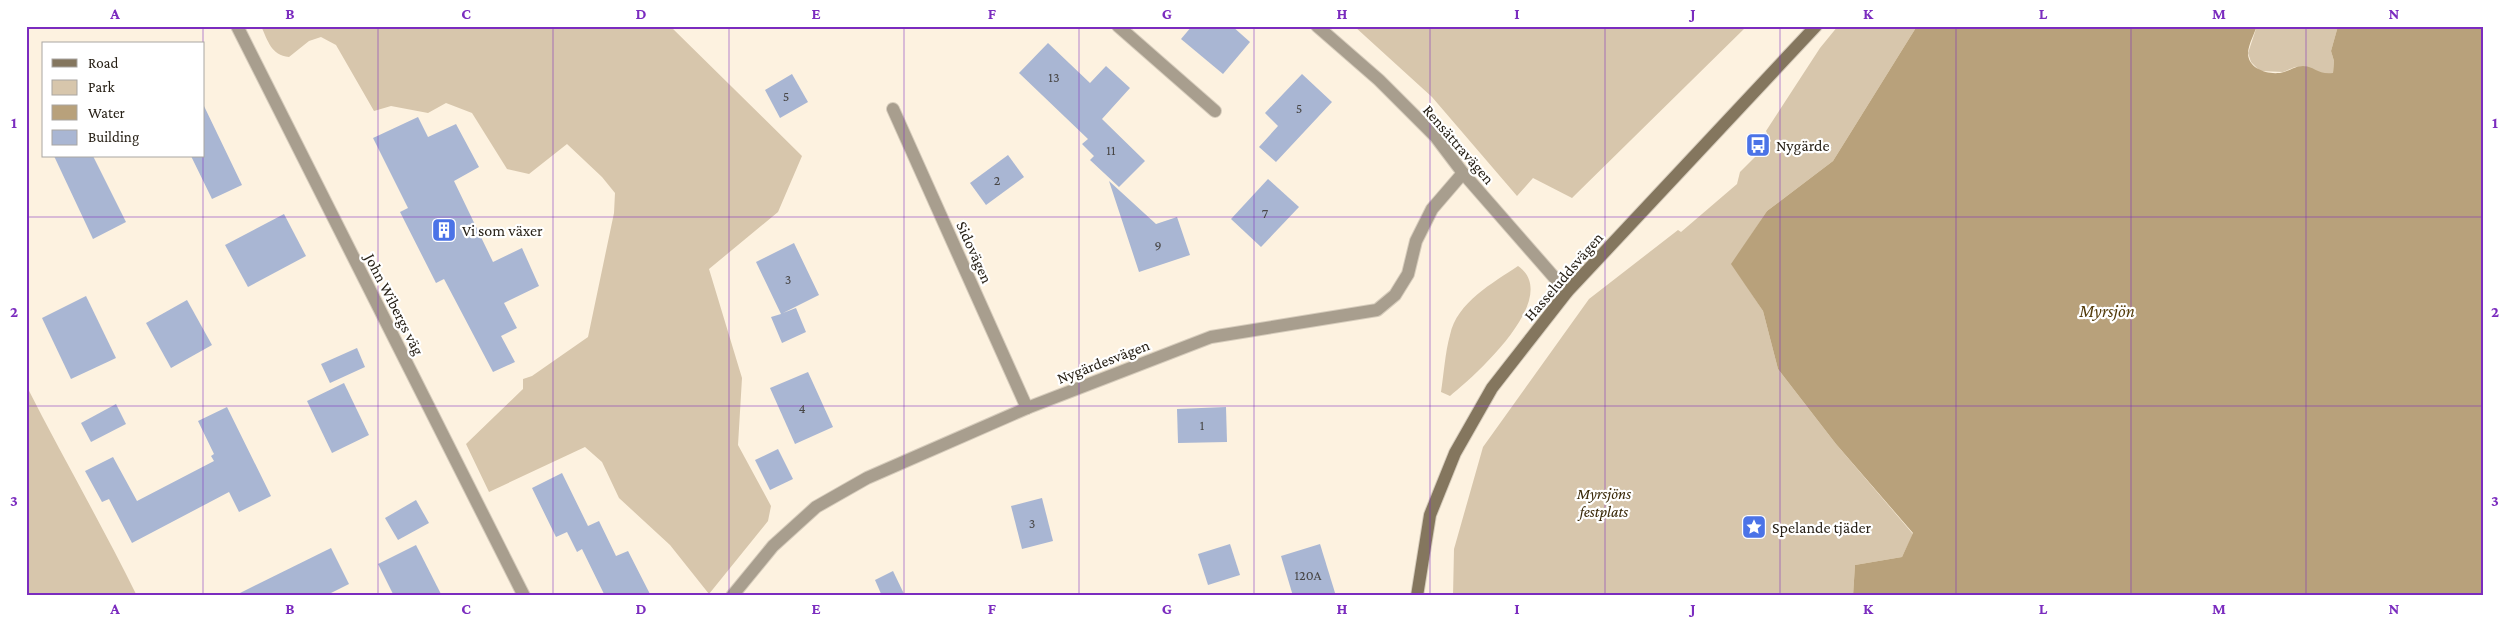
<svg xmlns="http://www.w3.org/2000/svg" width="2509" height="622" viewBox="0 0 2509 622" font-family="'Crimson Pro',serif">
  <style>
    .green { fill: #d7c6ac }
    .water { fill: #b8a17b }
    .building { fill: #a9b6d3 }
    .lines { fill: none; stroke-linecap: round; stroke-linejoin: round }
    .street-casing { stroke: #d6ccbc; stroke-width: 14 }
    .secondary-casing { stroke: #d6ccbc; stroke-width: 14 }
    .street { stroke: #a89e8e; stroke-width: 12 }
    .secondary { stroke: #84765e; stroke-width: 12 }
    .grid { fill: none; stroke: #7b2cbf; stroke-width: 1; stroke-opacity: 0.55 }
    .labels { text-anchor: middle; stroke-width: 4.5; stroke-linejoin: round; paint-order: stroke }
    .number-label { font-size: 14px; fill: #484645 }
    .street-label { font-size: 16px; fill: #272016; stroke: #fff }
    .poi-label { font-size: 16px; fill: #272016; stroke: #fff; text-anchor: start }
    .park-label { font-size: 16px; font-style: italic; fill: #372605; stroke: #fff }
    .water-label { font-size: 18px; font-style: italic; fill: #543c0b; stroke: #fff }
    .neatline { fill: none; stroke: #7b2cbf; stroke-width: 2 }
    .grid-label { font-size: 16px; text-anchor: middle; font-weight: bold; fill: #7b2cbf }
  </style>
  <rect width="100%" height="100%" fill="#fdf2e0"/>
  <g class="green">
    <path d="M261,26H670L802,156L778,212L709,269L742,378L738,445L771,506L768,521L709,594L670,545L619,498L602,462L585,447L489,492L466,444L523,389V379L532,376L588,337L614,213L615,193L602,177L567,144L529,174L507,169L472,113L446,103L428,113L391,106L374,111L336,45L321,37L309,41L289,57C271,55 268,41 261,26Z"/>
    <polygon points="1354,26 1747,26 1572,198 1533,178 1517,196 1432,97"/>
    <polygon points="1838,26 1917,26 1833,161 1767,211 1732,264 1763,311 1778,369 1836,444 1913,534 1902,557 1855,565 1853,596 1453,596 1454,549 1483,447 1589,299 1678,230 1681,232 1737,184 1740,172 1771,141 1766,131 1820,48"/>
    <polygon points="2257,26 2338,26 2331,51 2334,61 2333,74 2321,74 2305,66 2295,67 2283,72 2260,71 2251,62 2248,53"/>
    <path d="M1518,266C1563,297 1475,376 1450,396L1441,392C1444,373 1445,353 1450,335C1457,302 1493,283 1518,266Z"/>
    <path d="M26,385C62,456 102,525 137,596H26Z"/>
  </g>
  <path class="water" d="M1917,26H2257C2254,34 2249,44 2248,52C2247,70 2271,76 2284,72C2291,70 2295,66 2303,66C2314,66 2318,75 2333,73L2334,61L2331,51L2338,26H2483V596H1853L1855,565L1902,557L1913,533L1836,444L1778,369L1763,311L1731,264L1767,211L1833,161Z"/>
  <g class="building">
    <polygon points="1192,26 1232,26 1250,42 1223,74 1181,39"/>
    <polygon points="1048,43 1090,83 1106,66 1130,88 1102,119 1145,161 1119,187 1090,160 1094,156 1082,144 1088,139 1019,73"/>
    <polygon points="792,74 808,102 780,118 765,90"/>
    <polygon points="1302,74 1332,102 1276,162 1259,147 1278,126 1265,113"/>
    <polygon points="204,106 242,185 212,199 191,156 204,156"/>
    <polygon points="418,117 428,137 456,124 479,167 454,181 493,262 522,248 539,286 504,303 517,328 501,336 515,362 493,372 444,279 436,283 400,212 408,208 373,138"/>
    <polygon points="1008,155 1024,177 986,205 970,183"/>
    <polygon points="54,156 93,156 126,222 93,239"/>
    <polygon points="1268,179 1299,207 1261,247 1231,219"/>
    <polygon points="1109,181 1156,224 1177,217 1190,255 1139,272"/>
    <polygon points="284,214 306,256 248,287 225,245"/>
    <polygon points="794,243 819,295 783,313 796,308 806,332 782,343 771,317 781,314 756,262"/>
    <polygon points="86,296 116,358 71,379 42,318"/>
    <polygon points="187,300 212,345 171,368 146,323"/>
    <polygon points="357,348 365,367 330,383 321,364"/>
    <polygon points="808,372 833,427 795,444 770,388"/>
    <polygon points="344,383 369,435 332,453 307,401"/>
    <polygon points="116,404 126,424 91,442 81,423"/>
    <polygon points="227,407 271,496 239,512 229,492 132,543 109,499 102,502 85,471 113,457 137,501 214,461 211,456 214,454 198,421"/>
    <polygon points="1226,407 1227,442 1178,443 1177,409"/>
    <polygon points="778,449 793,479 770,490 755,460"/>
    <polygon points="562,473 588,526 599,521 616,556 628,551 651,596 605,596 582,549 577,552 567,532 556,537 532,488"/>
    <polygon points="1042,498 1053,541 1022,549 1011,506"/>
    <polygon points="416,500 429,523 398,540 385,518"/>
    <polygon points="1230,544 1240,575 1208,585 1198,554"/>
    <polygon points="1320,544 1336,596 1293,596 1281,556"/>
    <polygon points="416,545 442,596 394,596 378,564"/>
    <polygon points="331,548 349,584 325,596 234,596"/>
    <polygon points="893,571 905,596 882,596 875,580"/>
  </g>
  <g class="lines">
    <defs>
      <g id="street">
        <polyline points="237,26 524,596"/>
        <polyline points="1118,26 1215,111"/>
        <polyline points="1317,26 1379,80 1435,136 1463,173 1567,292"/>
        <polyline points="893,109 1027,408"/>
        <polyline points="732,596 773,546 816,507 867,478 1027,408 1211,337 1377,310 1395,295 1408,274 1416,241 1432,209 1463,173"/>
      </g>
      <polyline id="secondary" points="1417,596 1430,515 1455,453 1492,388 1567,292 1816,26"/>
    </defs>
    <use href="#street" class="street-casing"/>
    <use href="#secondary" class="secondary-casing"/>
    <use href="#street" class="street"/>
    <use href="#secondary" class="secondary"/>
  </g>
  <path class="grid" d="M203,26V44M378,26V596M553,26V596M729,26V596M904,26V596M1079,26V596M1254,26V596M1430,26V596M1605,26V596M1780,26V596M1956,26V596M2131,26V596M2306,26V596M203,156V596M26,217H2483M26,406H2483"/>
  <defs>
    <symbol id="bus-square" viewBox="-11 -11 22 22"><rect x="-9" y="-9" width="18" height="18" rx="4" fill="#4b73e7" stroke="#fff"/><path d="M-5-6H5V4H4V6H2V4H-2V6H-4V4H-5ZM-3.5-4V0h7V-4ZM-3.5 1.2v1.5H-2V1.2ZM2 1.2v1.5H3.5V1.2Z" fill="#fff"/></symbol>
    <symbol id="building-square" viewBox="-11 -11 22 22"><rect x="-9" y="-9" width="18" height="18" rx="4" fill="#4b73e7" stroke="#fff"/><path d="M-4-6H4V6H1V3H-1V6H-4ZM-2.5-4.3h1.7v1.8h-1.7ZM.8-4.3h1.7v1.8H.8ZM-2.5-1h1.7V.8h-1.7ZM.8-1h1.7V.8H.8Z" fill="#fff"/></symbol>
    <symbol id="sight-square" viewBox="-11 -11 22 22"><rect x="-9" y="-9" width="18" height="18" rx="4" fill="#4b73e7" stroke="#fff"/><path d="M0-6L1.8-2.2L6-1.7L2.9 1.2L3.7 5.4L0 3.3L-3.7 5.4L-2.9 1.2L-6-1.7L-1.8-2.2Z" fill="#fff"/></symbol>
  </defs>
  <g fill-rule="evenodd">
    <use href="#bus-square" x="1744" y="131" width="28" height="28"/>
    <use href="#building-square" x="430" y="216" width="28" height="28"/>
    <use href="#sight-square" x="1740" y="513" width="28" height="28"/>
  </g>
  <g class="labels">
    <g class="number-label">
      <text x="1054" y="82">13</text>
      <text x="786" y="101">5</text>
      <text x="1299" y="113">5</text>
      <text x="1111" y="155">11</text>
      <text x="997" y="185">2</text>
      <text x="1265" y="218">7</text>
      <text x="1158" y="250">9</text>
      <text x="788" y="284">3</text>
      <text x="802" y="413">4</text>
      <text x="1202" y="430">1</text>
      <text x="1032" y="528">3</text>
      <text x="1308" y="580">120A</text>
    </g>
    <g class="street-label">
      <text transform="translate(1459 144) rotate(49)" y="6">Rensättravägen</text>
      <text transform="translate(975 252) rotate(66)" y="6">Sidovägen</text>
      <text transform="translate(1563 276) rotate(-49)" y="6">Hasseluddsvägen</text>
      <text transform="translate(395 304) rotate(63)" y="6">John Wibergs väg</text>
      <text transform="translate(1103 361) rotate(-21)" y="6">Nygärdesvägen</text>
    </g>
    <g class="poi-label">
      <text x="1776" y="151">Nygärde</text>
      <text x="462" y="236">Vi som växer</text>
      <text x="1772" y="533">Spelande tjäder</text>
    </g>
    <g class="park-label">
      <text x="1604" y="499">Myrsjöns<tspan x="1604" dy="18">festplats</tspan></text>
    </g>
    <g class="water-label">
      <text x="2107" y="317">Myrsjön</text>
    </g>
  </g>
  <rect width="2509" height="622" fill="none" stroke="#ffffff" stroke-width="55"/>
  <rect x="42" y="42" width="162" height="115" fill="#ffffff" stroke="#a9a6a2"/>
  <rect x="52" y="59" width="25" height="8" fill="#84765e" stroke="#a9a6a2"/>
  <text x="88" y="68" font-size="15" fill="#272016">Road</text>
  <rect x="52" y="80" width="25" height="15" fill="#d7c6ac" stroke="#a9a6a2"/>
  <text x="88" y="92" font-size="15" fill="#272016">Park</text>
  <rect x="52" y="105" width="25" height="15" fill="#b8a17b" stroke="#a9a6a2"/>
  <text x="88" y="118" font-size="15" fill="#272016">Water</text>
  <rect x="52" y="130" width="25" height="15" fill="#a9b6d3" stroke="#a9a6a2"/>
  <text x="88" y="142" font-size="15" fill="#272016">Building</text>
  <rect x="28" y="28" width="2454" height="566" class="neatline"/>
  <g class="grid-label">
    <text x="115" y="19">A</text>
    <text x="290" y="19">B</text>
    <text x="466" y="19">C</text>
    <text x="641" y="19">D</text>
    <text x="816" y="19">E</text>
    <text x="992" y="19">F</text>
    <text x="1167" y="19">G</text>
    <text x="1342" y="19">H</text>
    <text x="1517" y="19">I</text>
    <text x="1693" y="19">J</text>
    <text x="1868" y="19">K</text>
    <text x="2043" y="19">L</text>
    <text x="2219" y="19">M</text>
    <text x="2394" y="19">N</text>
    <text x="14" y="128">1</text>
    <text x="2495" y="128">1</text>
    <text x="14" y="317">2</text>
    <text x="2495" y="317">2</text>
    <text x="14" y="506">3</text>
    <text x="2495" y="506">3</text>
    <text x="115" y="614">A</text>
    <text x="290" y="614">B</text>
    <text x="466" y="614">C</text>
    <text x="641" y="614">D</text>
    <text x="816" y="614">E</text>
    <text x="992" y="614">F</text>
    <text x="1167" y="614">G</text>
    <text x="1342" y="614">H</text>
    <text x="1517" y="614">I</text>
    <text x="1693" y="614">J</text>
    <text x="1868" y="614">K</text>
    <text x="2043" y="614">L</text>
    <text x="2219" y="614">M</text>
    <text x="2394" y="614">N</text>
  </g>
</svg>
